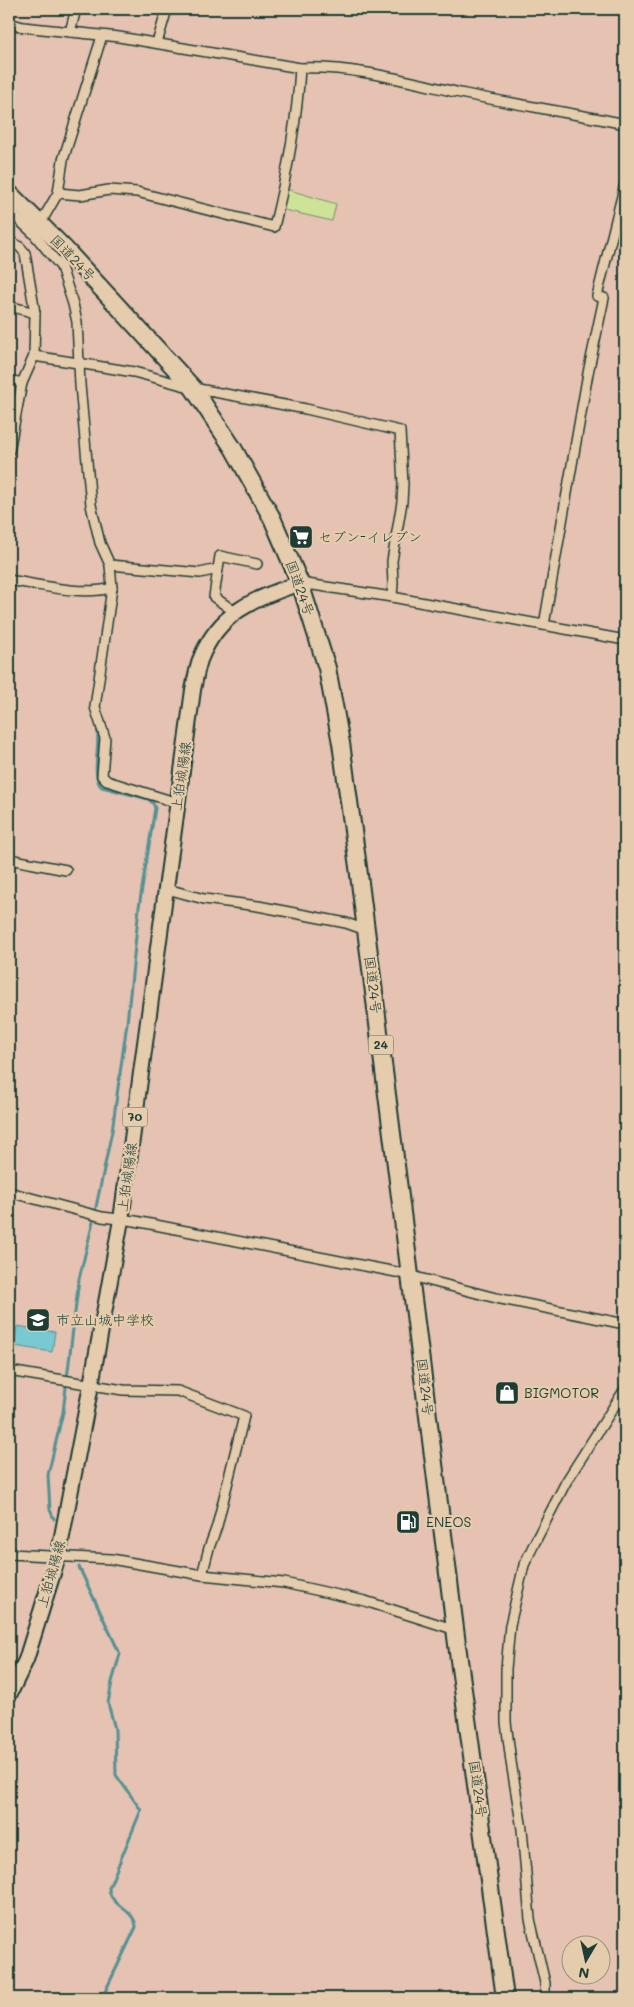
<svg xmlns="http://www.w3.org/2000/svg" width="634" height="2007" viewBox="0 0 634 2007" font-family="Mali,'Klee One',sans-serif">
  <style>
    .green { fill: #cde398; stroke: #769066 }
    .water { fill: #78c9d2; stroke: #549193 }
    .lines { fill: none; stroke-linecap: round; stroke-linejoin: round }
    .stream { stroke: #549193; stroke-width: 3 }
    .street-casing { stroke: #1f3d34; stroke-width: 12 }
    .primary-casing { stroke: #1f3d34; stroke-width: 18 }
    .highway-casing { stroke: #1f3d34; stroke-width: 20 }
    .street { stroke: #e5ccad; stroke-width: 9 }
    .primary { stroke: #e5ccad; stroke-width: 14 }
    .highway { stroke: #e5ccad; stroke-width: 16 }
    .labels { text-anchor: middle; stroke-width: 4.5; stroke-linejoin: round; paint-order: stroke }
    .shield { fill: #e5ccad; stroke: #5a6858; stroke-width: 1 }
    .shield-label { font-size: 12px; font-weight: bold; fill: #1f3d34 }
    .street-label { font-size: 14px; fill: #1f3d34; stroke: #e5ccad }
    .poi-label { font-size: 14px; fill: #1f3d34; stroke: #e5ccad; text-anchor: start }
  </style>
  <rect width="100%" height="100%" fill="#e5c2b2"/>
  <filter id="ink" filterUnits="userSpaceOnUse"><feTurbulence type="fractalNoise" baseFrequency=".02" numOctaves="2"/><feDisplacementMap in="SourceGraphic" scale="10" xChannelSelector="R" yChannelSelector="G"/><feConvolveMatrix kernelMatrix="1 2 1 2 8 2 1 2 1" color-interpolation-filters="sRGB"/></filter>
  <g filter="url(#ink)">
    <polygon class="green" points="286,189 336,204 332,221 280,209"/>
    <polygon class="water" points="17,1326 55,1332 52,1352 14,1346"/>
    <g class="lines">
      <g class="stream">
        <path d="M54,1519L50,1510L48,1475L63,1412L79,1279L92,1226L112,1131L127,1023L139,907L155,808L153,803L148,799L102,787C90,778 101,744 97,728"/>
        <path d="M79,1567L120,1654L112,1682L108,1703L115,1729L116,1775L141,1810L109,1888C109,1906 135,1909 136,1927L102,1998"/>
      </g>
      <defs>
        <g id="street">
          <path d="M9,23L23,27L119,37L300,68C356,66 410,82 465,94C518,105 572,113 625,124"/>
          <polyline points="70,32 76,9"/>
          <polyline points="157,43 167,9"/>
          <path d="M58,193L80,195L109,190L137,192L274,227C287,174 297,123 300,68"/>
          <polyline points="9,211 33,233 61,267 73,304 77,322 80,385 91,505 100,543 110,565 112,588 95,707 105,738 102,776 107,781 178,803"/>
          <polyline points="40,224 58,193 63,160 102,36"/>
          <polyline points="9,240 20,247 25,253 35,313 34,356 22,383 9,451"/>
          <polyline points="9,306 35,313"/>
          <polyline points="34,356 134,372 193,388 306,409 400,431 403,484 402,502 392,561 393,583 392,597"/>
          <polyline points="9,380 22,383"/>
          <polyline points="110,565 200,573 218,569 214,597 235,612"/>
          <polyline points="218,569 220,556 257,564"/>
          <path d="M9,580C41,585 80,596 112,588"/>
          <polyline points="300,583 392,597 625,640"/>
          <polyline points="544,625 588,373 604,298 597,296 625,184"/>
          <polyline points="9,859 66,870"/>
          <polyline points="167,889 204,899 258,906 346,923 366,930"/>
          <polyline points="9,1192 102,1217 135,1221 396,1272 496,1298 625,1324"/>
          <polyline points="9,1371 123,1390 178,1391 244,1416 217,1526 209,1548 202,1575"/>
          <polyline points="9,1554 111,1559 202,1575 284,1583 365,1601 456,1630"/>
          <polyline points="545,1998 545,1983 530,1919 522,1829 511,1762 506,1722 506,1669 510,1625 524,1565 535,1542 566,1482 625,1389"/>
        </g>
        <path id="primary" d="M9,1695L26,1660L58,1557L91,1385L121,1220L193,690C195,680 197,669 200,660C219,611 255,599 300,583"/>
        <polyline id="highway" points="9,193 65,249 193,388 233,448 272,518 300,583 327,668 341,743 358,867 459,1660 505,1998"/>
      </defs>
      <use href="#street" class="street-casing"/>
      <use href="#primary" class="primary-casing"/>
      <use href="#highway" class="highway-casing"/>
      <use href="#street" class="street"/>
      <use href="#primary" class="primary"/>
      <use href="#highway" class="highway"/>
    </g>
  </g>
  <defs>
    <symbol id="supermarket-square" viewBox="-11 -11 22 22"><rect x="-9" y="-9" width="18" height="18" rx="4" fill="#1f3d34" stroke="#e5ccad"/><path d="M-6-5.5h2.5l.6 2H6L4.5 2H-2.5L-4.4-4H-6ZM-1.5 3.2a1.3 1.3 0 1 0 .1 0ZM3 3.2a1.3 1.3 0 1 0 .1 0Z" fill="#fff"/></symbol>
    <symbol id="school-square" viewBox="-11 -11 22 22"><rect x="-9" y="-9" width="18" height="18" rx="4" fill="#1f3d34" stroke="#e5ccad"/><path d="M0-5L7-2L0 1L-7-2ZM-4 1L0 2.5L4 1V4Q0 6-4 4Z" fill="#fff"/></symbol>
    <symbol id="shop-square" viewBox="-11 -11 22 22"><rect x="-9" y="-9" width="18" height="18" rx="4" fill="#1f3d34" stroke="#e5ccad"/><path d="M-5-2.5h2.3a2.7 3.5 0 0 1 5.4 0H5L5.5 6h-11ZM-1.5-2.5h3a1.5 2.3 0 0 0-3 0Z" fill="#fff"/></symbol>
    <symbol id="fuel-square" viewBox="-11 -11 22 22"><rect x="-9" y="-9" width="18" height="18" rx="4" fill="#1f3d34" stroke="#e5ccad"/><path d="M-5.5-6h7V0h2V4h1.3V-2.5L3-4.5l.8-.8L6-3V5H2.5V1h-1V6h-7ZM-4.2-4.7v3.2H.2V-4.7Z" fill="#fff"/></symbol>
  </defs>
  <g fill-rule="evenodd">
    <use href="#supermarket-square" x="287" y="523" width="28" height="28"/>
    <use href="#school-square" x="24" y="1306" width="28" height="28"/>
    <use href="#shop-square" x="493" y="1379" width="28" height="28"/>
    <use href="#fuel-square" x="394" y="1508" width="28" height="28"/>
  </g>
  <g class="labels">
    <g class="shield">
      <rect x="368.5" y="1035.5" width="25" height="19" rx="4"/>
      <rect x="122.5" y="1107.5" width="25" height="19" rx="4"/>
    </g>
    <g class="shield-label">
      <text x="381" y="1049">24</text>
      <text x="135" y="1121">70</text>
    </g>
    <g class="street-label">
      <text transform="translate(73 258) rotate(46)" y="5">国道24号</text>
      <text transform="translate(300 588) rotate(70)" y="5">国道24号</text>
      <text transform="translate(181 776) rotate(-82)" y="5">上狛城陽線</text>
      <text transform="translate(373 985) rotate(83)" y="5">国道24号</text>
      <text transform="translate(127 1177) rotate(-82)" y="5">上狛城陽線</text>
      <text transform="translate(425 1387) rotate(83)" y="5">国道24号</text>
      <text transform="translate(51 1574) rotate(-74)" y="5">上狛城陽線</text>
      <text transform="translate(478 1789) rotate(82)" y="5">国道24号</text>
    </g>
    <g class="poi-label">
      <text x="318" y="542">セブン-イレブン</text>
      <text x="56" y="1325">市立山城中学校</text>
      <text x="524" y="1398">BIGMOTOR</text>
      <text x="426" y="1527">ENEOS</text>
    </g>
  </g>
  <rect width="634" height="2007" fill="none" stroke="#e5ccad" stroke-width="30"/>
  <rect x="15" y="15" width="604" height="1977" fill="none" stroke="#1f3d34" stroke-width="2" filter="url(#ink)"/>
  <g transform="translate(586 1960) rotate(189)"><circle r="24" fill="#e5ccad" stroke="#96937d"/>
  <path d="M0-4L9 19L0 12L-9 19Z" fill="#1f3d34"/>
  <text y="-8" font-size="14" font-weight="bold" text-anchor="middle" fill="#1f3d34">N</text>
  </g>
</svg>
